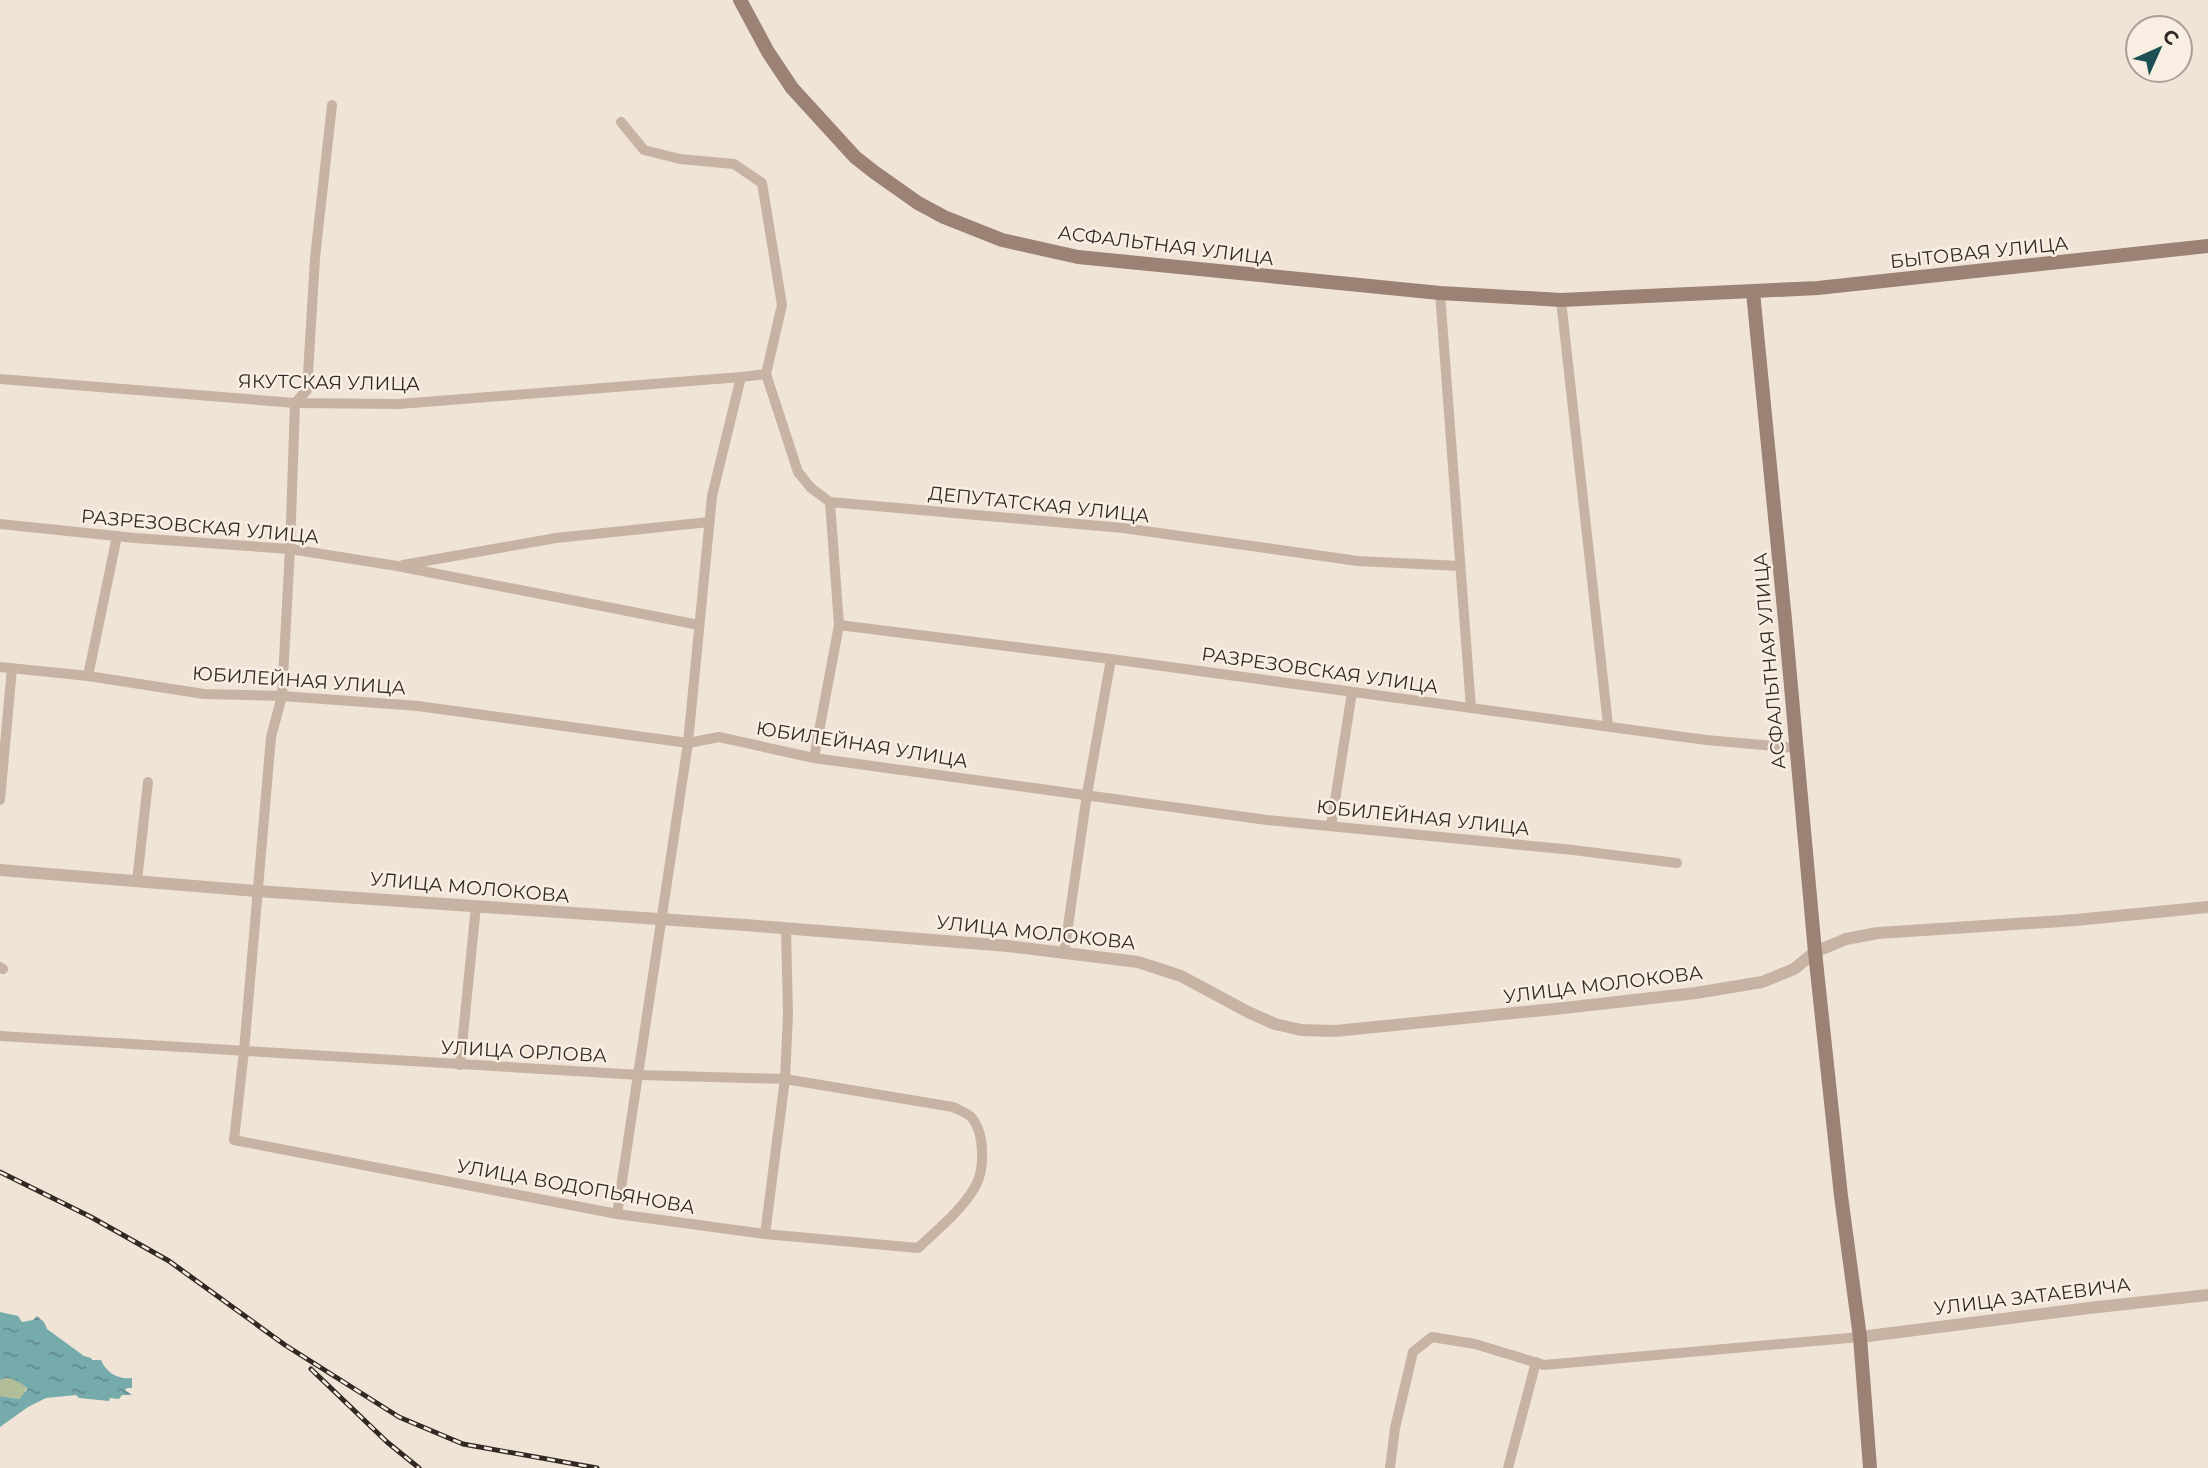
<svg xmlns="http://www.w3.org/2000/svg" width="2208" height="1468" viewBox="0 0 2208 1468" font-family="Montserrat,sans-serif">
  <style>
    .grass { fill: #b2be97 }
    .water { fill: url(#water-ripples) }
    .lines { fill: none; stroke-linecap: round; stroke-linejoin: round }
    .minor { stroke: #c7b3a3; stroke-width: 10 }
    .tertiary { stroke: #c7b3a3; stroke-width: 12 }
    .secondary { stroke: #9b8275; stroke-width: 14 }
    .rail-casing { stroke: #322925; stroke-width: 5 }
    .rail { stroke: #f8eee2; stroke-width: 2.5; stroke-dasharray: 8; stroke-linecap: butt }
    .labels { text-anchor: middle; stroke-width: 5; stroke-linejoin: round; paint-order: stroke }
    .street-label { font-size: 19px; fill: #322925; stroke: #f8eee2 }
  </style>
  <defs>
    <pattern id="water-ripples" width="26" height="14" patternUnits="userSpaceOnUse" patternTransform="scale(1.75)"><rect width="26" height="14" fill="#76abac"/><path d="M2 4q2-2 4 0t4 0M15 11q2-2 4 0t4 0" fill="none" stroke="#618b8c"/></pattern>
  </defs>
  <rect width="100%" height="100%" fill="#f0e4d7"/>
  <polygon class="grass" points="3,1378 14,1379 26,1387 25,1393 19,1399 0,1396 0,1380"/>
  <path class="water" d="M0,1312L18,1316L22,1322L33,1320L37,1316L44,1322L47,1329L84,1356L91,1358L92,1360H101C106,1373 119,1380 132,1378V1388H127L125,1390L132,1395H122L119,1399L110,1398L109,1401L79,1398L76,1395L46,1398L28,1407L0,1427V1396L19,1399L27,1390L26,1387C18,1382 9,1375 0,1380Z"/>
  <g class="lines">
    <g class="minor">
      <polyline points="621,122 644,150 680,159 734,164 762,183 782,305 766,374 798,472 811,488 830,502 1123,528 1358,561 1460,566"/>
      <polyline points="1440,293 1471,708"/>
      <polyline points="1561,300 1608,725"/>
      <polyline points="0,379 295,403 399,404 741,377"/>
      <polyline points="0,524 135,538 290,549 397,566 699,625"/>
      <polyline points="403,565 556,538 709,522"/>
      <polyline points="839,625 1111,659 1706,740 1796,748"/>
      <polyline points="0,667 88,676 204,694 282,696 418,706 688,743 719,737 814,758 1267,820 1573,850 1677,863"/>
      <polyline points="88,676 117,536"/>
      <polyline points="814,758 839,625 830,502"/>
      <polyline points="0,800 12,668"/>
      <polyline points="1331,826 1352,692"/>
      <polyline points="137,881 148,782"/>
      <polyline points="1064,954 1087,794 1111,659"/>
      <polyline points="0,967 3,969"/>
      <path d="M0,1036L640,1075L785,1079L953,1107C959,1110 968,1113 972,1118C985,1134 985,1170 975,1187C961,1211 938,1229 918,1248L765,1234L617,1214L234,1140L244,1051L271,737L282,696L290,549L295,403L307,390L315,258L332,105"/>
      <polyline points="460,1065 476,906"/>
      <polyline points="617,1214 688,743 712,496 741,377 766,374"/>
      <polyline points="765,1234 785,1079 788,1015 786,929"/>
      <polyline points="1390,1468 1395,1428 1413,1352 1432,1337 1475,1344 1544,1365 1860,1337"/>
      <polyline points="1508,1468 1536,1362"/>
    </g>
    <g class="tertiary">
      <polyline points="0,870 257,891 745,925 1008,946 1138,962 1181,976 1248,1012 1275,1024 1301,1030 1335,1031 1564,1008 1696,993 1762,982 1794,969 1815,952 1846,939 1878,933 2076,920 2208,907"/>
      <polyline points="1860,1337 2089,1308 2208,1295"/>
    </g>
    <g class="secondary">
      <polyline points="740,0 768,52 792,88 855,157 874,172 918,203 944,217 1002,240 1078,257 1440,293 1561,300 1818,288 2208,246"/>
      <polyline points="1753,292 1785,620 1815,952 1841,1196 1860,1337 1870,1468"/>
    </g>
    <defs>
      <g id="rail">
        <polyline points="0,1172 91,1217 169,1261 285,1345 399,1417 463,1444 597,1468"/>
        <polyline points="311,1369 387,1442 419,1468"/>
      </g>
    </defs>
    <use href="#rail" class="rail-casing"/>
    <use href="#rail" class="rail"/>
  </g>
  <g class="labels">
    <g class="street-label">
      <text transform="translate(1166 245) rotate(7)" y="7">АСФАЛЬТНАЯ УЛИЦА</text>
      <text transform="translate(1979 252) rotate(-6)" y="7">БЫТОВАЯ УЛИЦА</text>
      <text transform="translate(329 382) rotate(1)" y="7">ЯКУТСКАЯ УЛИЦА</text>
      <text transform="translate(1039 504) rotate(6)" y="7">ДЕПУТАТСКАЯ УЛИЦА</text>
      <text transform="translate(200 526) rotate(5)" y="7">РАЗРЕЗОВСКАЯ УЛИЦА</text>
      <text transform="translate(1769 661) rotate(-95)" y="7">АСФАЛЬТНАЯ УЛИЦА</text>
      <text transform="translate(1320 670) rotate(8)" y="7">РАЗРЕЗОВСКАЯ УЛИЦА</text>
      <text transform="translate(299 680) rotate(4)" y="7">ЮБИЛЕЙНАЯ УЛИЦА</text>
      <text transform="translate(862 744) rotate(9)" y="7">ЮБИЛЕЙНАЯ УЛИЦА</text>
      <text transform="translate(1423 817) rotate(6)" y="7">ЮБИЛЕЙНАЯ УЛИЦА</text>
      <text transform="translate(470 887) rotate(5)" y="7">УЛИЦА МОЛОКОВА</text>
      <text transform="translate(1036 932) rotate(6)" y="7">УЛИЦА МОЛОКОВА</text>
      <text transform="translate(1603 984) rotate(-7)" y="7">УЛИЦА МОЛОКОВА</text>
      <text transform="translate(524 1051) rotate(3)" y="7">УЛИЦА ОРЛОВА</text>
      <text transform="translate(576 1186) rotate(10)" y="7">УЛИЦА ВОДОПЬЯНОВА</text>
      <text transform="translate(2032 1296) rotate(-7)" y="7">УЛИЦА ЗАТАЕВИЧА</text>
    </g>
  </g>
  <g transform="translate(2159 49) rotate(45)"><circle r="33" fill="#f8eee2" stroke="#a99f96" stroke-width="2"/>
  <path d="M0-5L12 26L0 18L-12 26Z" fill="#1c5053"/>
  <text y="-10" font-size="19" font-weight="bold" text-anchor="middle" fill="#322925">С</text>
  </g>
</svg>
